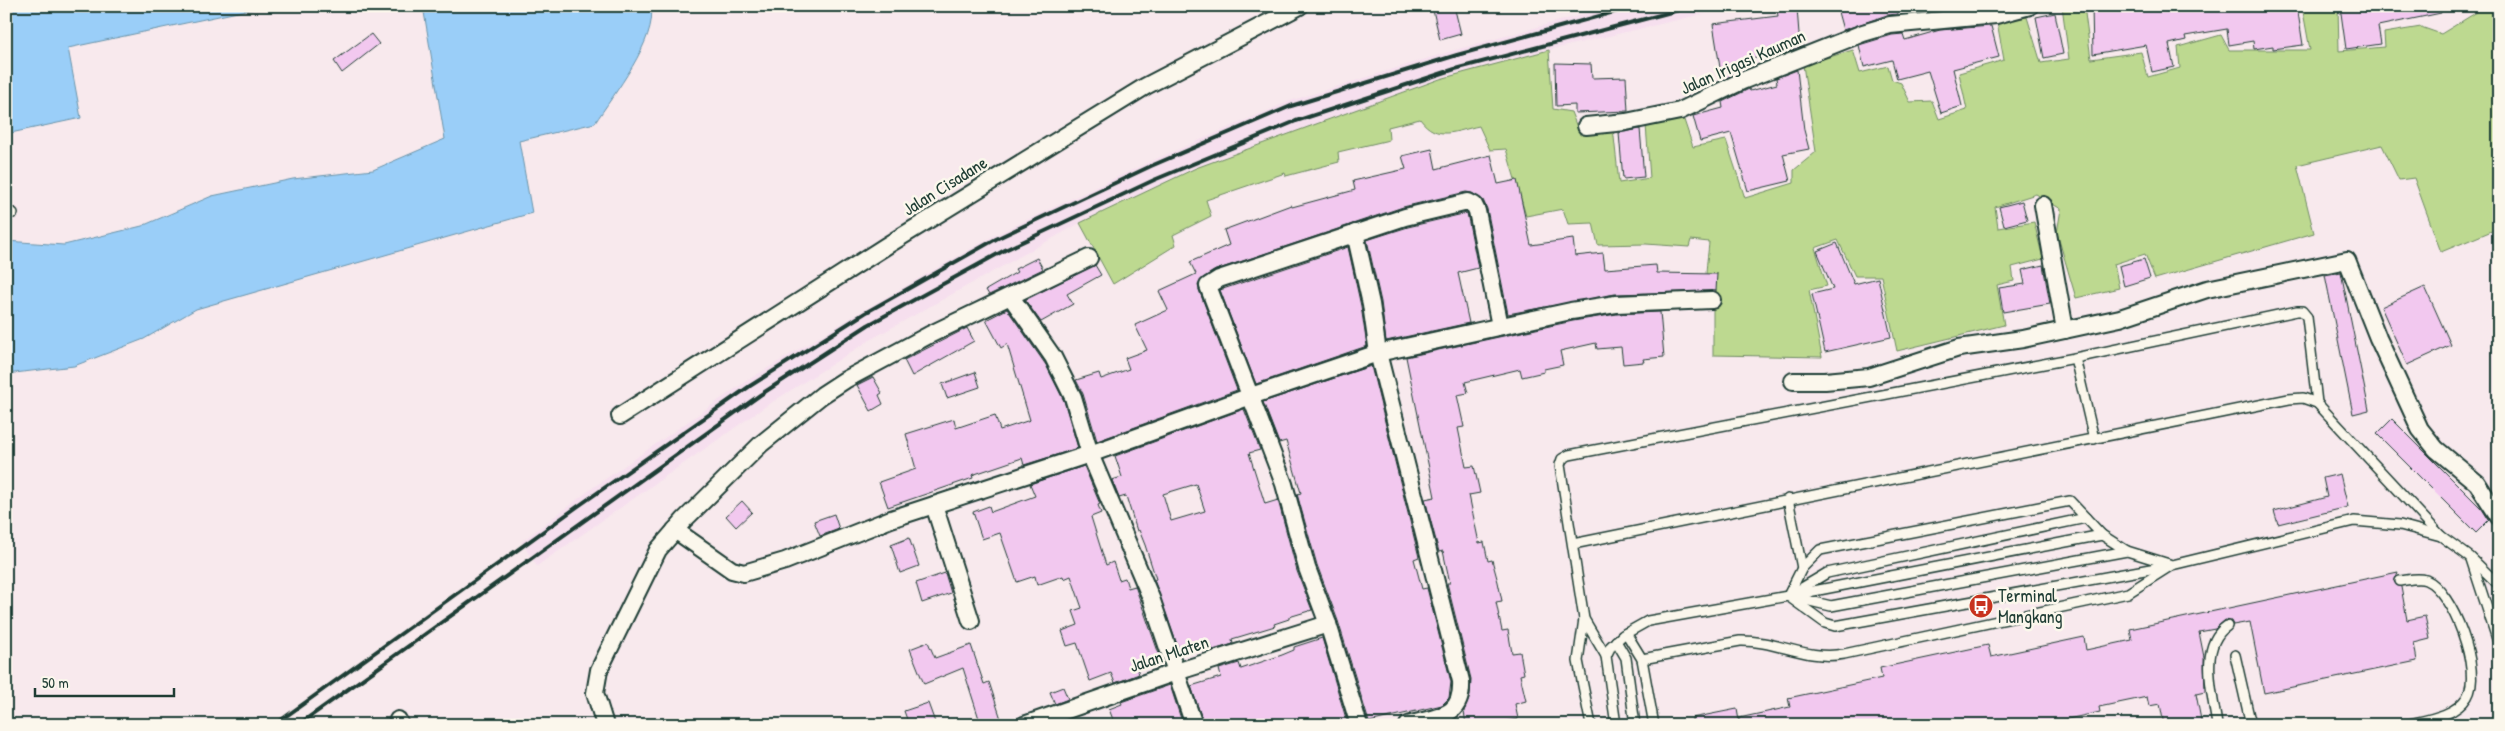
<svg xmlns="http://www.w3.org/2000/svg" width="2505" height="731" viewBox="0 0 2505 731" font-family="'Patrick Hand',sans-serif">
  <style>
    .built { fill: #f6dfee }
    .green { fill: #bdd990; stroke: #6e8b62 }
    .water { fill: #9acef8; stroke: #6994aa }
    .building { fill: #f2c8ef; stroke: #1f3d34; fill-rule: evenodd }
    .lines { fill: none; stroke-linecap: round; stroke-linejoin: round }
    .lane-casing { stroke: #1f3d34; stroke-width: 12 }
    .street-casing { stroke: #1f3d34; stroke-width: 20 }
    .lane { stroke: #fbf7ec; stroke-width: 9 }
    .street { stroke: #fbf7ec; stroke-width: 16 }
    .rail { stroke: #1f3d34; stroke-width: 4 }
    .labels { text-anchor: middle; stroke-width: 5; stroke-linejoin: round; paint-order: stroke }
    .street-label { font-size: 18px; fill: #1f3d34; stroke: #fbf7ec }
    .poi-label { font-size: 18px; fill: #1f3d34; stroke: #fbf7ec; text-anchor: start }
  </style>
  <rect width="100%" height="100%" fill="#f8e9ed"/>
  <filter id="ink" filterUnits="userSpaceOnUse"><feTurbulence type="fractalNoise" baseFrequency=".02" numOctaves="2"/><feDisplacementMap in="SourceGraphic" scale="10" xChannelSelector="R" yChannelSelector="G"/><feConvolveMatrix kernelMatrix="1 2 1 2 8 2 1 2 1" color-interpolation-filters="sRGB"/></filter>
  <g filter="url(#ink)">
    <polygon class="built" points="1614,6 1737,6 1549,50 1440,79 1196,168 1080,223 875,337 766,406 537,566 521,542 591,489 748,380 864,310 995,235 1149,162 1290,101 1455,50"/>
    <path class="green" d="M2062,6H2084L2091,59L2141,52L2148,77L2180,68L2178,47L2221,35L2229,50H2310L2302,6H2338L2339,51L2385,47L2384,33L2421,27L2441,34L2477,12V6H2499V228L2441,252L2414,178L2399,180L2382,145L2297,165L2314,233L2155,279L2145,254L2114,264L2119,288L2076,298L2057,233L2061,209L2036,194L1995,207L1998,228L2034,222L2043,259L2012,267L2014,281L1997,285L2004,325L1897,351L1881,276H1855L1838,240L1815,248L1827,286L1809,290L1822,357L1713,355V300C1701,286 1708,260 1709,242L1691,240L1689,247L1646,244L1598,245L1593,223L1568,224L1563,209L1526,216L1506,149L1490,150L1479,126C1455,131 1437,142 1420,119L1388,127L1389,140L1338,152L1339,162L1286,176L1285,173L1206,200L1211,216L1173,235L1176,245L1113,284L1080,223L1196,168L1319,123L1440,79L1549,50L1553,109L1571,112L1580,135L1613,128L1619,183L1650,178L1646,125L1682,114L1693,147L1726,140L1745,198L1794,183V170L1816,152L1803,65L1853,50L1860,73L1888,66L1892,80L1901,83L1910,102L1932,101L1939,119L1967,110L1959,73L2004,60L1997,22L2027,17L2041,63L2069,59Z"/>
    <g class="water">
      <polygon points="6,6 266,6 68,48 81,118 6,134"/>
      <path d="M423,6H651C658,39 613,95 595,123L519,141L532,213L196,309L144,339L74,366L6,374V241L64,245L142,226L212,196L293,179L373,170L445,139Z"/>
    </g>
    <g class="building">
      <polygon points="1432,6 1454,6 1461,34 1440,40"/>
      <polygon points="1857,6 1896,6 1898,14 1887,15 1843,30 1838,12"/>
      <polygon points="2092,6 2297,6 2303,45 2273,49 2273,46 2254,49 2253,41 2229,45 2227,29 2185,36 2186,40 2169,44 2174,67 2152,72 2146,45 2093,54"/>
      <polygon points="2340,6 2441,6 2441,13 2378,26 2381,44 2346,49"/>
      <polygon points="1797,8 1800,47 1774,57 1774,55 1744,60 1746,69 1722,80 1713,24 1778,16 1777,10"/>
      <polygon points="2055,13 2063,54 2044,58 2036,17"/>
      <polygon points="1991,26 1999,57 1953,69 1962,106 1941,113 1928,71 1897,79 1892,60 1864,67 1859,45 1892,35 1903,34 1905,40 1940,30"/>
      <polygon points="371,34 379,44 342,73 334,61"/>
      <polygon points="1555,63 1591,64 1592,78 1626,77 1628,111 1575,113 1575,105 1556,106"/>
      <polygon points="1797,70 1804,130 1809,149 1783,154 1790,181 1748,191 1731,133 1700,141 1693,116 1723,108 1722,102 1749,89 1750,91 1777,84 1776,78"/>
      <polygon points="1640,129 1644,177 1623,179 1619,133"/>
      <polygon points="1432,149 1436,169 1491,155 1498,184 1517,180 1531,245 1573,239 1575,256 1603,253 1605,269 1656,265 1657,273 1717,274 1716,291 1615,294 1508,314 1487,209 1483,200 1472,193 1466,192 1403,207 1216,270 1203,278 1198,285 1199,290 1237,390 1097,441 1083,394 1076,380 1099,373 1101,379 1129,369 1125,358 1147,350 1135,325 1168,310 1159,291 1196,274 1190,262 1229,245 1224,230 1291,205 1292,207 1355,190 1353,181 1406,169 1402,156"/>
      <polygon points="2022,201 2027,220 2004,226 1999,207"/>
      <polygon points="1467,213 1478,268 1458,273 1469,323 1386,341 1381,302 1367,240 1408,227"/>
      <polygon points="1837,243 1854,284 1878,278 1891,337 1825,352 1812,294 1833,289 1817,251"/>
      <polygon points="1348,247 1361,306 1367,346 1256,384 1220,290"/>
      <polygon points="1037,258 1043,269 989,295 986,290 1017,272 1015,269"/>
      <polygon points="2144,259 2150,278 2124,286 2119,266"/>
      <polygon points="1095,265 1101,275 1067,294 1073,304 1041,322 1025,300"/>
      <polygon points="2043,265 2050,304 2003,312 1999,288 2025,284 2022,270"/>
      <polygon points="2341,272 2369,410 2353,414 2325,275"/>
      <polygon points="2425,287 2451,345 2407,365 2381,307"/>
      <polygon points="1007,309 1046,365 1064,401 1078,448 1024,465 1022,458 972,475 973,478 888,507 879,482 916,469 906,434 954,419 956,428 995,415 1000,430 1030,420 1007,344 1001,348 986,320"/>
      <polygon points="1660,312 1664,357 1643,359 1644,362 1623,364 1621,347 1597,349 1596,343 1560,351 1563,365 1544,369 1544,372 1522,377 1520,369 1465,382 1468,393 1457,395 1464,427 1458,428 1466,467 1474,466 1480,493 1469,495 1475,524 1479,543 1484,542 1488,561 1492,560 1498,582 1502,601 1496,602 1502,631 1508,630 1512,653 1520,652 1524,674 1520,675 1526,701 1515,704 1518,719 1489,725 1466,725 1464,711 1470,696 1471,679 1447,583 1450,583 1443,551 1439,552 1425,499 1435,497 1406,357 1573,321 1617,314"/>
      <polygon points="967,328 974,341 912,376 904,360"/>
      <polygon points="1371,366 1419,557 1414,559 1422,589 1427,588 1451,682 1449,698 1442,705 1369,722 1338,621 1317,565 1297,494 1301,493 1286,441 1279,443 1263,402"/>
      <polygon points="975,372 980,387 947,398 942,384"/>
      <polygon points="873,377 882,393 879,395 883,404 871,411 857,385"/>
      <path d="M1244,409L1260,450L1249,453L1265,504L1278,500L1297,571L1312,610L1289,617V619L1274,624L1275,626L1232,639L1233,644L1213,650L1210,644L1180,653L1154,580L1156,579L1145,545L1139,530L1137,531L1126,496L1119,498L1112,480L1122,477L1115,456ZM1196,484L1205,511L1171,521L1163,494Z"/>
      <polygon points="2392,419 2482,509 2489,520 2476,533 2377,434"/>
      <polygon points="1084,466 1100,504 1098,505 1101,513 1091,517 1106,565 1113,562 1119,580 1125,578 1128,588 1135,586 1160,657 1136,665 1139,674 1115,683 1111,673 1090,681 1077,643 1067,646 1062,631 1078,625 1073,611 1082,608 1071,576 1064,579 1063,576 1037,585 1035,576 1017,582 1000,533 982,539 973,512 989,506 991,512 1035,496 1030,484"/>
      <polygon points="2340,474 2348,507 2278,524 2274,511 2327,497 2323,478"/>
      <polygon points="742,501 752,512 736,527 726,516"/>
      <polygon points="834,514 839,529 820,536 814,521"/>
      <polygon points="909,538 919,566 900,573 891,545"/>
      <polygon points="2398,572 2394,582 2401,587 2407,620 2425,616 2430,639 2414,643 2417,661 2264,693 2250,622 2233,625 2231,621 2225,620 2215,629 2199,632 2204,657 2205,692 2196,694 2202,725 2164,725 2160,704 2149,706 2147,697 2099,707 2100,712 2040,725 1692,725 1692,718 1737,709 1739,721 1739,718 1790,707 1788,698 1882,678 1880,668 1988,645 1991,657 2084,637 2086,650 2132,640 2130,629"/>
      <polygon points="945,573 951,593 922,603 916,583"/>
      <polygon points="1322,638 1348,725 1204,725 1191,686 1221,677 1219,669 1239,663 1241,669 1282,655 1294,650 1294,647"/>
      <polygon points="928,642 935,658 971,645 984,684 989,682 1002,722 981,725 963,668 924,684 910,649"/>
      <polygon points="1170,685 1183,725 1115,725 1109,709 1122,704 1121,702"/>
      <polygon points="1063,687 1068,699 1055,704 1050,692"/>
      <polygon points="928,703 936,725 909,725 904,711"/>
    </g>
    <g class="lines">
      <defs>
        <g id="lane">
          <polyline points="6,214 13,213"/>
          <polyline points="2075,358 2094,439"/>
          <polyline points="1788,499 1802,568"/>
          <polyline points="1573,544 2289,399 2303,398 2317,403 2441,536"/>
          <polyline points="2471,559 2499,645"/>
          <path d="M2400,581C2408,580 2418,577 2426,580C2453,591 2483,672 2467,697C2455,717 2425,720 2405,725"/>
          <polyline points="1795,592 1827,573 2086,518 2102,535"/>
          <polyline points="1793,595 2102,535 2127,551"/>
          <polyline points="1788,596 1802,568 1820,550 2070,501 2086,518"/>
          <polyline points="1793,597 1831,606 2127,551 2169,564"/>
          <polyline points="1584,619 1578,661 1591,725"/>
          <polyline points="1626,633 1642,659 1654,725"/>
          <polyline points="1616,641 1626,658 1635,725"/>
          <polyline points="2235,655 2251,725"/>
          <polyline points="1606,656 1584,619 1560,465 1562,459 1569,455 2075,358 2297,311 2302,311 2307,317 2317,403"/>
          <path d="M1642,659L1740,641C1776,640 1807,661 1844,654L2128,593L2172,565L2354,521L2400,525L2441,536L2470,557L2499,585"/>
          <polyline points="1616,725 1606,656 1611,646 1623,635 1648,621 1788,596 1825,623 1835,626 2167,566"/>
          <path d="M2217,725C2213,695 2198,646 2227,626"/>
        </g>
        <g id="street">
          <polyline points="1586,126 1626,122 1680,111 1742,81 1863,33 1890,25 1996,15 2030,6"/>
          <polyline points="2043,205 2065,330"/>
          <path d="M1355,233L1371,304L1378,353L1461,681C1463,718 1438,716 1408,725"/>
          <polyline points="1011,297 1053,357 1073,397 1090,454 1151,598 1194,725"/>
          <polyline points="1793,381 1825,381 1869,377 1959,348 2023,339 2120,318 2207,289 2347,260 2378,338 2420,429 2436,449 2477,483 2499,517"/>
          <polyline points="620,416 886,246 1146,86 1300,6"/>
          <polyline points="934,505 971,621"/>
          <polyline points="675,530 732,570 744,573 785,561 891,519 1090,454 1251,396 1378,353 1571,311 1616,304 1712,300"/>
          <polyline points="398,720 400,725"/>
          <polyline points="605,725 595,693 599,670 658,550 684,520 761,444 822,395 845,380 929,335 1089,258"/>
          <polyline points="1024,725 1176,672 1328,624"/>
          <polyline points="1359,725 1328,624 1307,568 1284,484 1208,286 1219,279 1405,217 1468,202 1474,205 1477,211 1500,326"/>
        </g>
      </defs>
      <use href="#lane" class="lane-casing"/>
      <use href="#street" class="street-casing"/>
      <use href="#lane" class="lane"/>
      <use href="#street" class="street"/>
      <g class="rail">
        <polyline points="274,725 577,507 750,386 865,313 996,239 1151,166 1291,106 1457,55 1636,6"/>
        <polyline points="298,725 760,395 868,325 1005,250 1154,180 1296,121 1455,69 1694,6"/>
      </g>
    </g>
  </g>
  <defs>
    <symbol id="bus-disc" viewBox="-11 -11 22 22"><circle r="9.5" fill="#c8321e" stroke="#fbf7ec"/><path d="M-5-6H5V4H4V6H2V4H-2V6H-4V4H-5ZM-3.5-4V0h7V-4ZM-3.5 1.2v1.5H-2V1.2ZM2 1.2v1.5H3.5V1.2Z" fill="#fff"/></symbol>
  </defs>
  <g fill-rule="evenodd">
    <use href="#bus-disc" x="1967" y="592" width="28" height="28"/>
  </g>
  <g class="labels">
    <g class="street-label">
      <text transform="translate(1743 62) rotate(-24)" y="6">Jalan Irigasi Kauman</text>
      <text transform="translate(945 186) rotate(-32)" y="6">Jalan Cisadane</text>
      <text transform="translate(1169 654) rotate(-18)" y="6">Jalan Mlaten</text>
    </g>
    <g class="poi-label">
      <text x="1998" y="602">Terminal<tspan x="1998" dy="21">Mangkang</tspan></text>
    </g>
  </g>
  <rect width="2505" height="731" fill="none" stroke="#fbf7ec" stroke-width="25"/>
  <rect x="12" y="12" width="2480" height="706" fill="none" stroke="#1f3d34" stroke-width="2" filter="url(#ink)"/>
  <path d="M35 688v8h139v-8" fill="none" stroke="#1f3d34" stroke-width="2.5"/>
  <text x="42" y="688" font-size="15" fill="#1f3d34" stroke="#fbf7ec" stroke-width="4" paint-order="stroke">50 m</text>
</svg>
